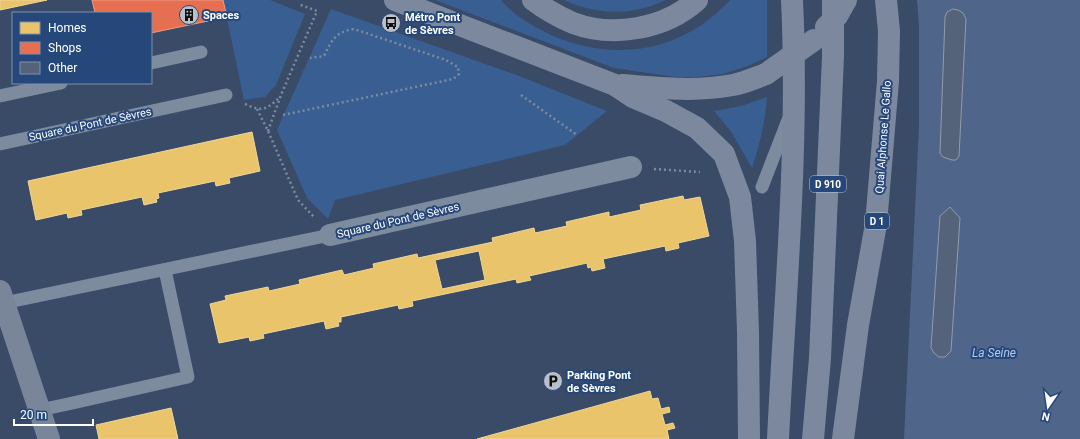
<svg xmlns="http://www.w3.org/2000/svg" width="1080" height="439" viewBox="0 0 1080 439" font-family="Roboto,sans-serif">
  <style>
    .green { fill: #395e91 }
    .water { fill: #4f668a }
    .homes { fill: #e9c46a; stroke: #f0d697; fill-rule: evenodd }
    .shops { fill: #e76f51; stroke: #ee9a85 }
    .building { fill: #546379; stroke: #909cad }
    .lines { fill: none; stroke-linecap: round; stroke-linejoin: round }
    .path { stroke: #7d8b9e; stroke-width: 2.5; stroke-dasharray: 2 3; stroke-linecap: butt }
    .lane { stroke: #7d8b9e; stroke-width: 13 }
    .street { stroke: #7d8b9e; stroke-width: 22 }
    .secondary { stroke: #79869a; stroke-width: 22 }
    .primary { stroke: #7c889d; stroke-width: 22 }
    .primary-bridge { stroke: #7c889d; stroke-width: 22 }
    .labels { text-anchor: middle; stroke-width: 4; stroke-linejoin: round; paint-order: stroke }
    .shield { fill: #26477a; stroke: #bec8d7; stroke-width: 1 }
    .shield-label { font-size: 10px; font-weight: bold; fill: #fff }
    .poi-label { font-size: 11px; font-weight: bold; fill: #fff; stroke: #26477a; text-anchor: start }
    .street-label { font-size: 11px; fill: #fff; stroke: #26477a }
    .water-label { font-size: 12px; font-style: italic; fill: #b4cbec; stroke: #26477a }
  </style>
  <rect width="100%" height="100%" fill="#394b67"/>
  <g class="green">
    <polygon points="223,0 270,0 305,14 276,85 265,97 244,100"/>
    <path d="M435,0H501C514,16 532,26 551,35C614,63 683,52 730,0H767V57L748,66L723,74L698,77H676L614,68Z"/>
    <path d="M564,0H665C634,16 596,15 564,0Z"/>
    <polygon points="331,9 519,76 607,111 565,145 335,200 328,219 307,198 277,130"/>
    <path d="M767,97C765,123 760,143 752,168L732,133L714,111L741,106Z"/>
  </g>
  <polygon class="water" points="917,0 1080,0 1080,439 904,439 919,126 919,25"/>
  <g class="homes">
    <polygon points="0,0 47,0 0,10"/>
    <polygon points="252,132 260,171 229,178 230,183 216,186 215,181 158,193 159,198 156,199 157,202 144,205 142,197 81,210 82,215 68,218 67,213 36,220 28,181"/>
    <path d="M683,196L684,200L700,197L709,236L678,243L679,248L666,251L665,246L603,259L605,268L592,271L591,267L588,268L587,263L529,276L531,280L517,283L516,279L412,301L413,306L399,309L398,305L341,317V322H338L339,326L326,329L324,321L263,334L264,338L250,341L249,337L219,343L210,304L226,300L225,296L268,287L269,291L300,284L299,280L342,270L344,275L374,268L373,264L417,254L418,258L493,242L492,238L534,228L535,233L567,226L566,222L609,212V217L641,210L640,205ZM479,251L485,280L442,289L435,260Z"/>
    <polygon points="650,391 652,399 658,398 661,409 669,407 670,412 662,414 665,425 673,423 675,428 667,430 669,439 477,439"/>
    <polygon points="171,408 178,439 99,439 96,425"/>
  </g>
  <polygon class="shops" points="92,0 223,0 227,17 151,33 151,13 95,13"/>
  <g class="building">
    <polygon points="953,9 958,10 963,13 966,19 959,156 956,160 952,160 943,157 940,153 945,17 947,12"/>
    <polygon points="950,207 960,218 951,351 945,357 939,357 934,353 931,348 940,216"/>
  </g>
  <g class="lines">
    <g class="path">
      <polyline points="521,95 577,135"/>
      <path d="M245,104C262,112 266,110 280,97"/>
      <polyline points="257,109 268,131 298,200 314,217"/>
      <path d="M283,115L453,79L459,74L458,67L446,60L354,29C335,32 332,40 324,56L310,58"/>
      <polyline points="268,131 281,95 317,11 298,4"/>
      <polyline points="654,169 700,172"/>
    </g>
    <g class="lane">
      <polyline points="151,63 201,52"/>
      <polyline points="0,96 61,83"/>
      <polyline points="0,144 226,95"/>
      <polyline points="762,187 788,120"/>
      <polyline points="4,303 330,235"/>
      <polyline points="40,410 68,404 188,377 165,270"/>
    </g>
    <polyline class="street" points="330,235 631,167"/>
    <polyline class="secondary" points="0,291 49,439"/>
    <g class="primary">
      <polyline points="395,0 615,85 633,97 666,111 697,128 724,154 740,197 745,241 748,332 749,439"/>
      <path d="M533,0C545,9 559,17 573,23C613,38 665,29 697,0"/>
      <polyline points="826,27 837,16 846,0"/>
      <path d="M622,85C659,88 696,92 733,85C744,83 755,78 766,74"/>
      <path d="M778,439C785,293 799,146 792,0"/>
      <polyline points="813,439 820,358 831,103"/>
      <polyline points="843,439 858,325 876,224 888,81 889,31 886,0"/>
    </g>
    <g class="primary-bridge">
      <polyline points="766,74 814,40"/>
      <polyline points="831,103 833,56 833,0"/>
    </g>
  </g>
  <defs>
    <symbol id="building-disc" viewBox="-11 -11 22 22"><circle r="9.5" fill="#bac0ca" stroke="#26477a"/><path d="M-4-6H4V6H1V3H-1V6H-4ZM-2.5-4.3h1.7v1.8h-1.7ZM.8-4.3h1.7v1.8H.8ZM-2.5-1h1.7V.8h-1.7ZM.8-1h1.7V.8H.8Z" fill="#111"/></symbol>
    <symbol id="bus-disc" viewBox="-11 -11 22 22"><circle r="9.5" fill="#bac0ca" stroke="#26477a"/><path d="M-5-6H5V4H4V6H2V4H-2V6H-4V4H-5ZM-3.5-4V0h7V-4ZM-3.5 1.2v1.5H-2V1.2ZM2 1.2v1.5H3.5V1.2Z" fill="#111"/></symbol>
    <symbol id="parking-disc" viewBox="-11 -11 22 22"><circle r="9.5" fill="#bac0ca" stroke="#26477a"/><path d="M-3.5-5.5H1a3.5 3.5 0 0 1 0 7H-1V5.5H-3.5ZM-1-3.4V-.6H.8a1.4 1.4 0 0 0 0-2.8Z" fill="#111"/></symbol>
  </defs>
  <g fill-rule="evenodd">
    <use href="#building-disc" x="178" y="4" width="22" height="22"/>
    <use href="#bus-disc" x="380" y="12" width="22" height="22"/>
    <use href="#parking-disc" x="542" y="370" width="22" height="22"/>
  </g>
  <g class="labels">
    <g class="shield">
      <rect x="810" y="176" width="36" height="16" rx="3"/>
      <rect x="865" y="213" width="24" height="16" rx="3"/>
    </g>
    <g class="shield-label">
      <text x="828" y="188">D 910</text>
      <text x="877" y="225">D 1</text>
    </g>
    <g class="poi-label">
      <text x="203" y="19">Spaces</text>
      <text x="405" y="21">Métro Pont<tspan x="405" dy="13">de Sèvres</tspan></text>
      <text x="567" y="379">Parking Pont<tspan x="567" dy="13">de Sèvres</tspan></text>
    </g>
    <g class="street-label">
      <text transform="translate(90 124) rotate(-12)" y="4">Square du Pont de Sèvres</text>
      <text transform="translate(883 137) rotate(-86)" y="4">Quai Alphonse Le Gallo</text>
      <text transform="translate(398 220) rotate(-13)" y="4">Square du Pont de Sèvres</text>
    </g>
    <g class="water-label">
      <text x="994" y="357">La Seine</text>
    </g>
  </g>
  <rect x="12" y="12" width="140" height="72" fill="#26477a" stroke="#7d91af"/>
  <rect x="20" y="22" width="20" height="12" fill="#e9c46a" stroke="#7d91af"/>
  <text x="48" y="32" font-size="12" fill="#ffffff">Homes</text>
  <rect x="20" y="42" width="20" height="12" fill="#e76f51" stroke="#7d91af"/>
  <text x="48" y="52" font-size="12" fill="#ffffff">Shops</text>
  <rect x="20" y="62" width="20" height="12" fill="#546379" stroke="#7d91af"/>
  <text x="48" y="72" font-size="12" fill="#ffffff">Other</text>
  <g transform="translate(1048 407) rotate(193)" stroke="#26477a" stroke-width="3" paint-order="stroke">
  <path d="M0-3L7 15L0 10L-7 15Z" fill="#ffffff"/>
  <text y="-6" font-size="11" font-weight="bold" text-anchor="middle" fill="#ffffff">N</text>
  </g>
  <path d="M14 419v6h79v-6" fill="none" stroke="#ffffff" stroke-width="2"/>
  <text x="20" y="419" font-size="12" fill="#ffffff" stroke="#26477a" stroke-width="3" paint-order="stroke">20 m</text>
</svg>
